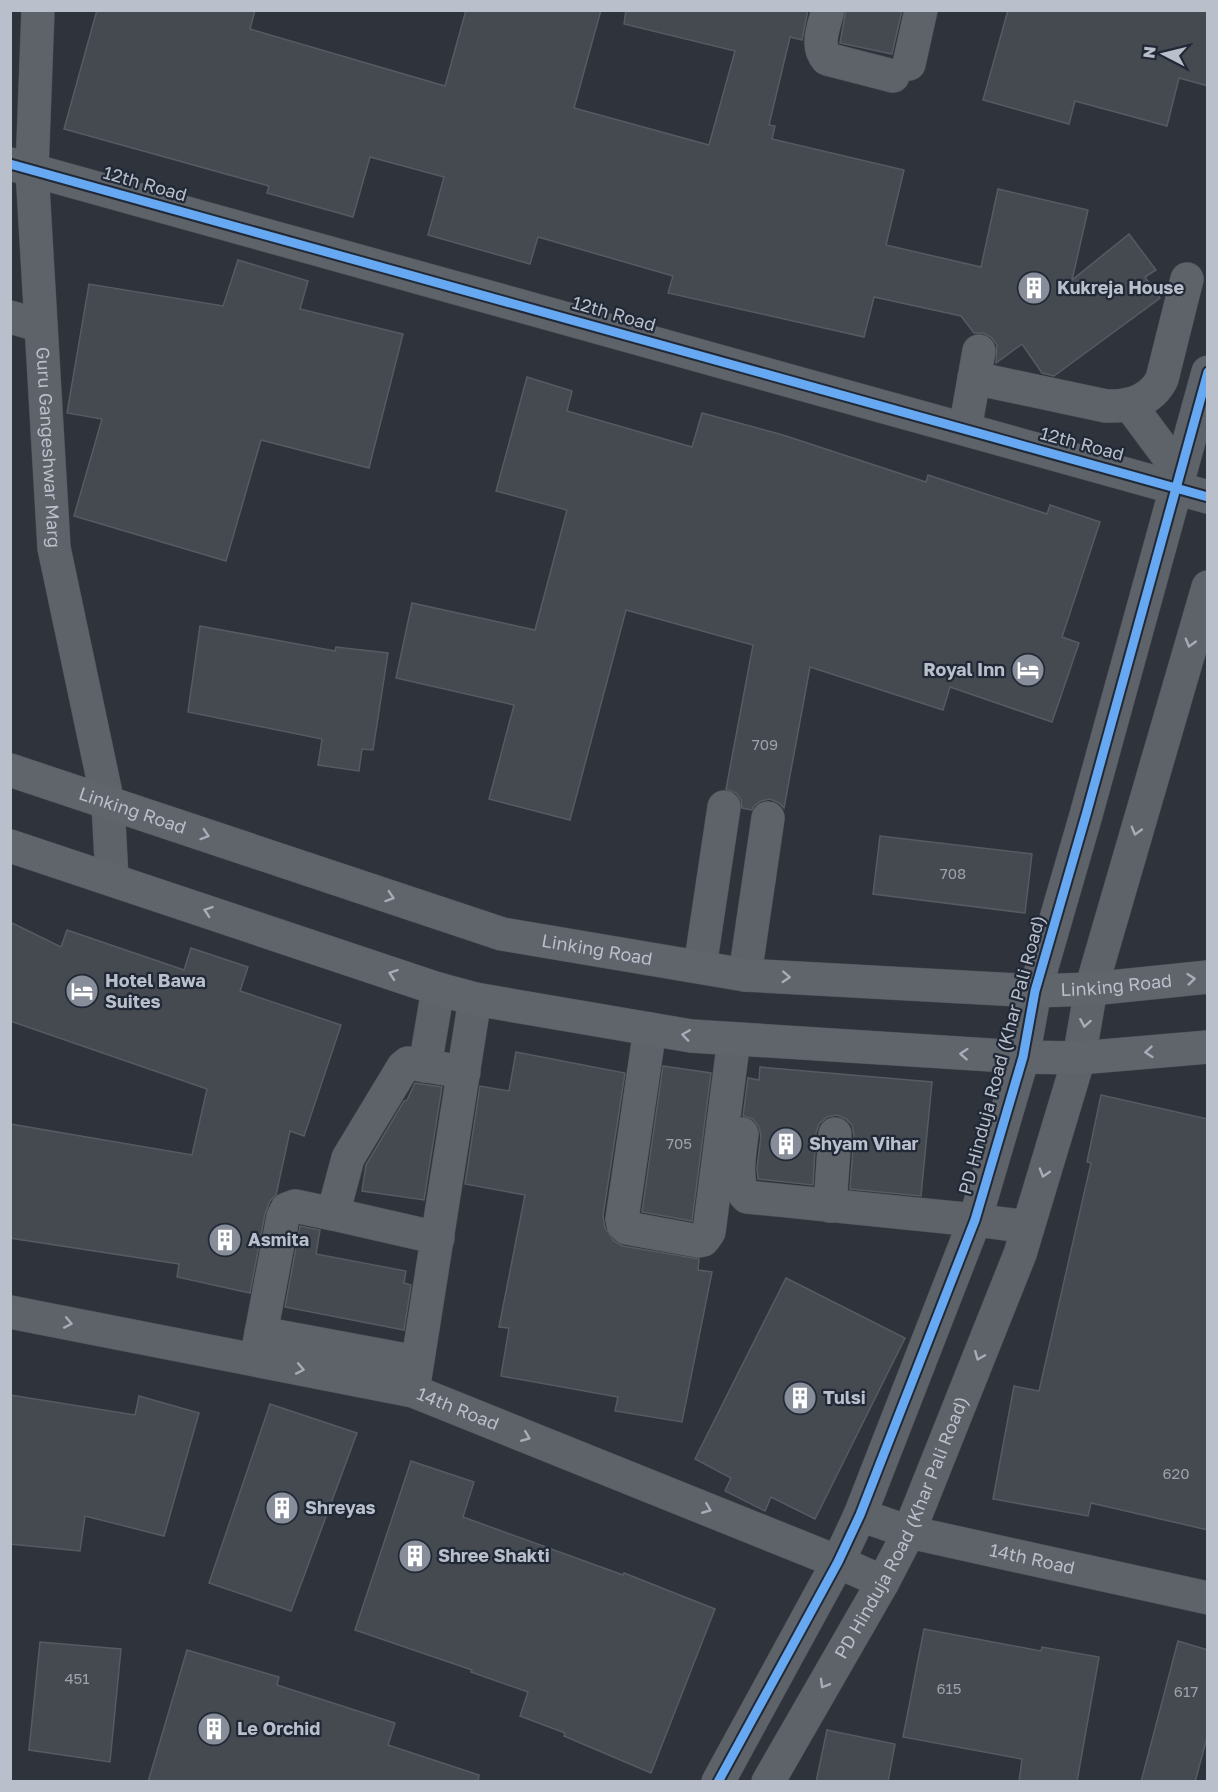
<svg xmlns="http://www.w3.org/2000/svg" width="1218" height="1792" viewBox="0 0 1218 1792" font-family="'Golos Text',sans-serif">
  <style>
    .building { fill: #454950; stroke: #565b63; stroke-width: 1.5 }
    .lines { fill: none; stroke-linecap: round; stroke-linejoin: round }
    .minor-casing { stroke: #4a4e54; stroke-width: 34 }
    .major-casing { stroke: #4c5058; stroke-width: 34 }
    .minor { stroke: #5e6269; stroke-width: 33 }
    .major { stroke: #60646b; stroke-width: 33 }
    .cycleway-casing { stroke: #212937; stroke-width: 13 }
    .cycleway { stroke: #66a8f1; stroke-width: 9 }
    .oneway { stroke: #a7acb7 }
    .oneway2 { stroke: #a7adb8 }
    .labels { text-anchor: middle; stroke-width: 4.5; stroke-linejoin: round; paint-order: stroke }
    .number-label { font-size: 15px; fill: #9ca2ac }
    .street-label { font-size: 18px; fill: #b9bfcb; stroke: #212937 }
    .poi-label { font-size: 18px; font-weight: bold; fill: #b9bfcb; stroke: #212937; text-anchor: start }
  </style>
  <rect width="100%" height="100%" fill="#2e333c"/>
  <g class="building">
    <polygon points="97,10 255,10 250,29 445,86 466,10 601,10 574,108 709,145 735,51 624,24 626,10 808,10 802,40 790,37 769,125 775,126 772,139 904,170 886,245 981,267 998,189 1088,210 1072,280 1129,234 1156,270 1145,277 1160,298 1054,376 1042,373 1022,344 996,363 997,345 991,337 983,333 974,333 961,316 874,297 864,337 668,293 673,276 538,237 530,264 428,235 444,177 370,157 353,217 267,193 269,186 64,129"/>
    <polygon points="846,10 902,10 892,54 840,43"/>
    <polygon points="1008,10 1208,10 1208,86 1179,78 1167,126 1075,101 1069,124 983,100"/>
    <polygon points="238,260 308,281 300,309 403,334 369,468 261,440 226,561 74,516 102,419 67,413 89,284 223,306"/>
    <polygon points="527,377 572,391 567,411 692,447 702,413 783,435 926,482 928,475 1047,514 1050,505 1100,522 1062,637 1079,643 1052,722 950,687 943,710 810,667 784,808 779,803 770,799 761,801 754,806 752,810 742,808 741,800 736,793 726,789 753,645 626,610 570,820 489,799 514,705 396,678 412,603 535,630 567,510 496,491"/>
    <polygon points="200,626 335,651 336,647 388,653 373,750 362,749 359,771 318,765 322,739 188,712"/>
    <polygon points="880,836 1032,854 1025,913 873,894"/>
    <polygon points="10,922 61,947 67,930 184,970 191,948 248,967 240,991 341,1025 304,1136 290,1131 276,1195 270,1201 265,1214 250,1293 177,1277 179,1264 10,1238 10,1124 192,1155 207,1089 10,1021"/>
    <polygon points="516,1052 625,1073 603,1216 605,1228 614,1241 623,1246 699,1259 698,1270 712,1272 682,1422 615,1411 618,1397 501,1376 509,1328 499,1327 525,1195 465,1184 480,1086 509,1091"/>
    <polygon points="663,1066 711,1073 692,1221 642,1212"/>
    <polygon points="760,1067 932,1082 921,1196 850,1189 854,1135 852,1125 846,1119 837,1115 827,1117 819,1124 816,1133 813,1185 758,1179 757,1168 761,1136 759,1127 753,1119 743,1116 748,1078 759,1080"/>
    <polygon points="415,1083 442,1087 424,1200 362,1191 366,1165 404,1101 407,1100"/>
    <polygon points="1101,1095 1208,1119 1208,1530 1091,1503 1088,1516 993,1499 1014,1386 1039,1391 1091,1163 1087,1162"/>
    <polygon points="300,1226 320,1230 316,1254 406,1271 404,1283 411,1285 404,1330 285,1307"/>
    <polygon points="786,1278 905,1338 815,1519 771,1497 765,1511 725,1491 731,1478 695,1459"/>
    <polygon points="10,1395 135,1415 139,1396 199,1413 164,1536 85,1516 80,1551 10,1544"/>
    <polygon points="270,1404 357,1433 291,1611 209,1583"/>
    <polygon points="411,1461 474,1482 463,1517 623,1575 624,1573 715,1609 651,1773 564,1736 565,1733 520,1716 528,1692 471,1672 472,1670 355,1630"/>
    <polygon points="924,1629 1041,1651 1042,1647 1099,1657 1077,1782 1019,1782 1022,1759 903,1737"/>
    <polygon points="1178,1641 1208,1650 1208,1734 1195,1782 1141,1782"/>
    <polygon points="40,1642 121,1649 110,1762 29,1750"/>
    <polygon points="187,1650 279,1677 277,1685 395,1723 388,1745 479,1775 478,1782 148,1782"/>
    <polygon points="827,1730 895,1744 888,1782 816,1782"/>
  </g>
  <g class="lines">
    <defs>
      <g id="minor">
        <path id="s1" d="M38,10L32,170L54,548L108,803L112,879"/>
        <path d="M828,10C824,27 815,45 827,59L893,76"/>
        <polyline points="909,64 921,10"/>
        <polyline points="10,164 1208,497"/>
        <polyline points="10,317 41,326"/>
        <path d="M974,378L1106,406C1129,407 1151,401 1162,379L1187,279"/>
        <polyline points="1130,405 1179,471"/>
        <polyline points="965,429 979,351"/>
        <polyline points="700,967 724,807"/>
        <polyline points="745,975 768,818"/>
        <polyline points="650,1029 622,1219 623,1224 627,1228 698,1241 703,1240 709,1232 734,1039"/>
        <polyline points="425,1066 438,989"/>
        <path d="M742,1134C740,1152 733,1184 747,1197L975,1220L1028,1227"/>
        <polyline points="830,1206 835,1134"/>
        <polyline points="438,1238 333,1214 348,1158 403,1067 408,1063 464,1072"/>
        <path id="s2" d="M10,1312L413,1391L838,1562L883,1582"/>
        <polyline points="261,1333 417,1362"/>
        <polyline points="256,1360 283,1217 287,1209 295,1206 333,1214"/>
        <polyline points="413,1391 475,999"/>
        <path id="s3" d="M860,1515L909,1532L1208,1598"/>
        <polyline points="718,1782 838,1562 860,1515 975,1220 1023,1057 1035,991 1086,815 1208,372"/>
        <path id="s4" d="M768,1782L883,1582L909,1532L1020,1254L1079,1058L1091,989L1208,587"/>
      </g>
      <g id="major">
        <path id="s5" d="M10,770L502,934L745,975L1035,991L1091,989L1208,977"/>
        <polyline points="10,846 438,989 475,999 691,1036 1023,1057 1079,1058 1208,1047"/>
      </g>
    </defs>
    <use href="#minor" class="minor-casing"/>
    <use href="#major" class="major-casing"/>
    <use href="#minor" class="minor"/>
    <use href="#major" class="major"/>
    <defs>
      <g id="cycleway">
        <polyline points="10,164 1208,497"/>
        <polyline points="718,1782 838,1562 860,1515 975,1220 1023,1057 1035,991 1086,815 1208,372"/>
      </g>
    </defs>
    <use href="#cycleway" class="cycleway-casing"/>
    <use href="#cycleway" class="cycleway"/>
  </g>
  <defs><path id="oneway-chevron" d="M-2-3.5L2.5 0L-2 3.5" fill="none" stroke-width="1.6" stroke-linecap="round" stroke-linejoin="round" transform="scale(1.5)"/></defs>
  <g class="oneway">
    <use href="#oneway-chevron" transform="translate(1190 643) rotate(106)"/>
    <use href="#oneway-chevron" transform="translate(1136 831) rotate(106)"/>
    <use href="#oneway-chevron" transform="translate(1085 1023) rotate(100)"/>
    <use href="#oneway-chevron" transform="translate(1044 1173) rotate(107)"/>
    <use href="#oneway-chevron" transform="translate(68 1323) rotate(11)"/>
    <use href="#oneway-chevron" transform="translate(979 1356) rotate(112)"/>
    <use href="#oneway-chevron" transform="translate(300 1369) rotate(11)"/>
    <use href="#oneway-chevron" transform="translate(526 1437) rotate(22)"/>
    <use href="#oneway-chevron" transform="translate(707 1509) rotate(22)"/>
    <use href="#oneway-chevron" transform="translate(824 1684) rotate(120)"/>
  </g>
  <g class="oneway2">
    <use href="#oneway-chevron" transform="translate(205 835) rotate(18)"/>
    <use href="#oneway-chevron" transform="translate(390 897) rotate(18)"/>
    <use href="#oneway-chevron" transform="translate(208 911) rotate(-161)"/>
    <use href="#oneway-chevron" transform="translate(393 974) rotate(-161)"/>
    <use href="#oneway-chevron" transform="translate(786 977) rotate(3)"/>
    <use href="#oneway-chevron" transform="translate(1191 979) rotate(-6)"/>
    <use href="#oneway-chevron" transform="translate(686 1035) rotate(-172)"/>
    <use href="#oneway-chevron" transform="translate(1149 1052) rotate(175)"/>
    <use href="#oneway-chevron" transform="translate(964 1054) rotate(-176)"/>
  </g>
  <defs>
    <symbol id="building-disc" viewBox="-11 -11 22 22"><circle r="9.5" fill="#888e99" stroke="#212937"/><path d="M-4-6H4V6H1V3H-1V6H-4ZM-2.5-4.3h1.7v1.8h-1.7ZM.8-4.3h1.7v1.8H.8ZM-2.5-1h1.7V.8h-1.7ZM.8-1h1.7V.8H.8Z" fill="#fff"/></symbol>
    <symbol id="hotel-disc" viewBox="-11 -11 22 22"><circle r="9.5" fill="#888e99" stroke="#212937"/><path d="M-6-4.5h1.5V1H6V5H4.5V3h-9V5H-6ZM-4 0a1.8 1.8 0 1 1 3.6 0ZM.5 0V-2.5h3Q6-2.5 6 0Z" fill="#fff"/></symbol>
  </defs>
  <g fill-rule="evenodd">
    <use href="#building-disc" x="1015" y="269" width="38" height="38"/>
    <use href="#hotel-disc" x="1009" y="651" width="38" height="38"/>
    <use href="#hotel-disc" x="63" y="972" width="38" height="38"/>
    <use href="#building-disc" x="767" y="1125" width="38" height="38"/>
    <use href="#building-disc" x="206" y="1221" width="38" height="38"/>
    <use href="#building-disc" x="781" y="1379" width="38" height="38"/>
    <use href="#building-disc" x="263" y="1489" width="38" height="38"/>
    <use href="#building-disc" x="396" y="1537" width="38" height="38"/>
    <use href="#building-disc" x="195" y="1710" width="38" height="38"/>
  </g>
  <g class="labels">
    <g class="number-label">
      <text x="765" y="750">709</text>
      <text x="953" y="879">708</text>
      <text x="679" y="1149">705</text>
      <text x="1176" y="1479">620</text>
      <text x="77" y="1684">451</text>
      <text x="949" y="1694">615</text>
      <text x="1186" y="1697">617</text>
    </g>
    <g class="street-label">
      <text transform="translate(145 184) rotate(16)" y="6">12th Road</text>
      <text transform="translate(614 314) rotate(16)" y="6">12th Road</text>
      <text transform="translate(1082 444) rotate(15)" y="6">12th Road</text>
      <text dy="6" stroke="none"><textPath href="#s1" startOffset="438">Guru Gangeshwar Marg</textPath></text>
      <text dy="6" stroke="none"><textPath href="#s5" startOffset="129">Linking Road</textPath></text>
      <text dy="6" stroke="none"><textPath href="#s5" startOffset="615">Linking Road</textPath></text>
      <text dy="6" stroke="none"><textPath href="#s5" startOffset="1137">Linking Road</textPath></text>
      <text transform="translate(1002 1055) rotate(-75)" y="6">PD Hinduja Road (Khar Pali Road)</text>
      <text dy="6" stroke="none"><textPath href="#s2" startOffset="459">14th Road</textPath></text>
      <text dy="6" stroke="none"><textPath href="#s4" startOffset="288">PD Hinduja Road (Khar Pali Road)</textPath></text>
      <text dy="6" stroke="none"><textPath href="#s3" startOffset="178">14th Road</textPath></text>
    </g>
    <g class="poi-label">
      <text x="1057" y="294">Kukreja House</text>
      <text x="1005" y="676" text-anchor="end">Royal Inn</text>
      <text x="105" y="987">Hotel Bawa<tspan x="105" dy="21">Suites</tspan></text>
      <text x="809" y="1150">Shyam Vihar</text>
      <text x="248" y="1246">Asmita</text>
      <text x="823" y="1404">Tulsi</text>
      <text x="305" y="1514">Shreyas</text>
      <text x="438" y="1562">Shree Shakti</text>
      <text x="237" y="1735">Le Orchid</text>
    </g>
  </g>
  <rect width="1218" height="1792" fill="none" stroke="#b9bfcb" stroke-width="24"/>
  <g transform="translate(1164 54) rotate(277)" stroke="#212937" stroke-width="4.5" paint-order="stroke">
  <path d="M0-4.5L10 22L0 15L-10 22Z" fill="#b9bfcb"/>
  <text y="-9" font-size="16" font-weight="bold" text-anchor="middle" fill="#b9bfcb">N</text>
  </g>
</svg>
